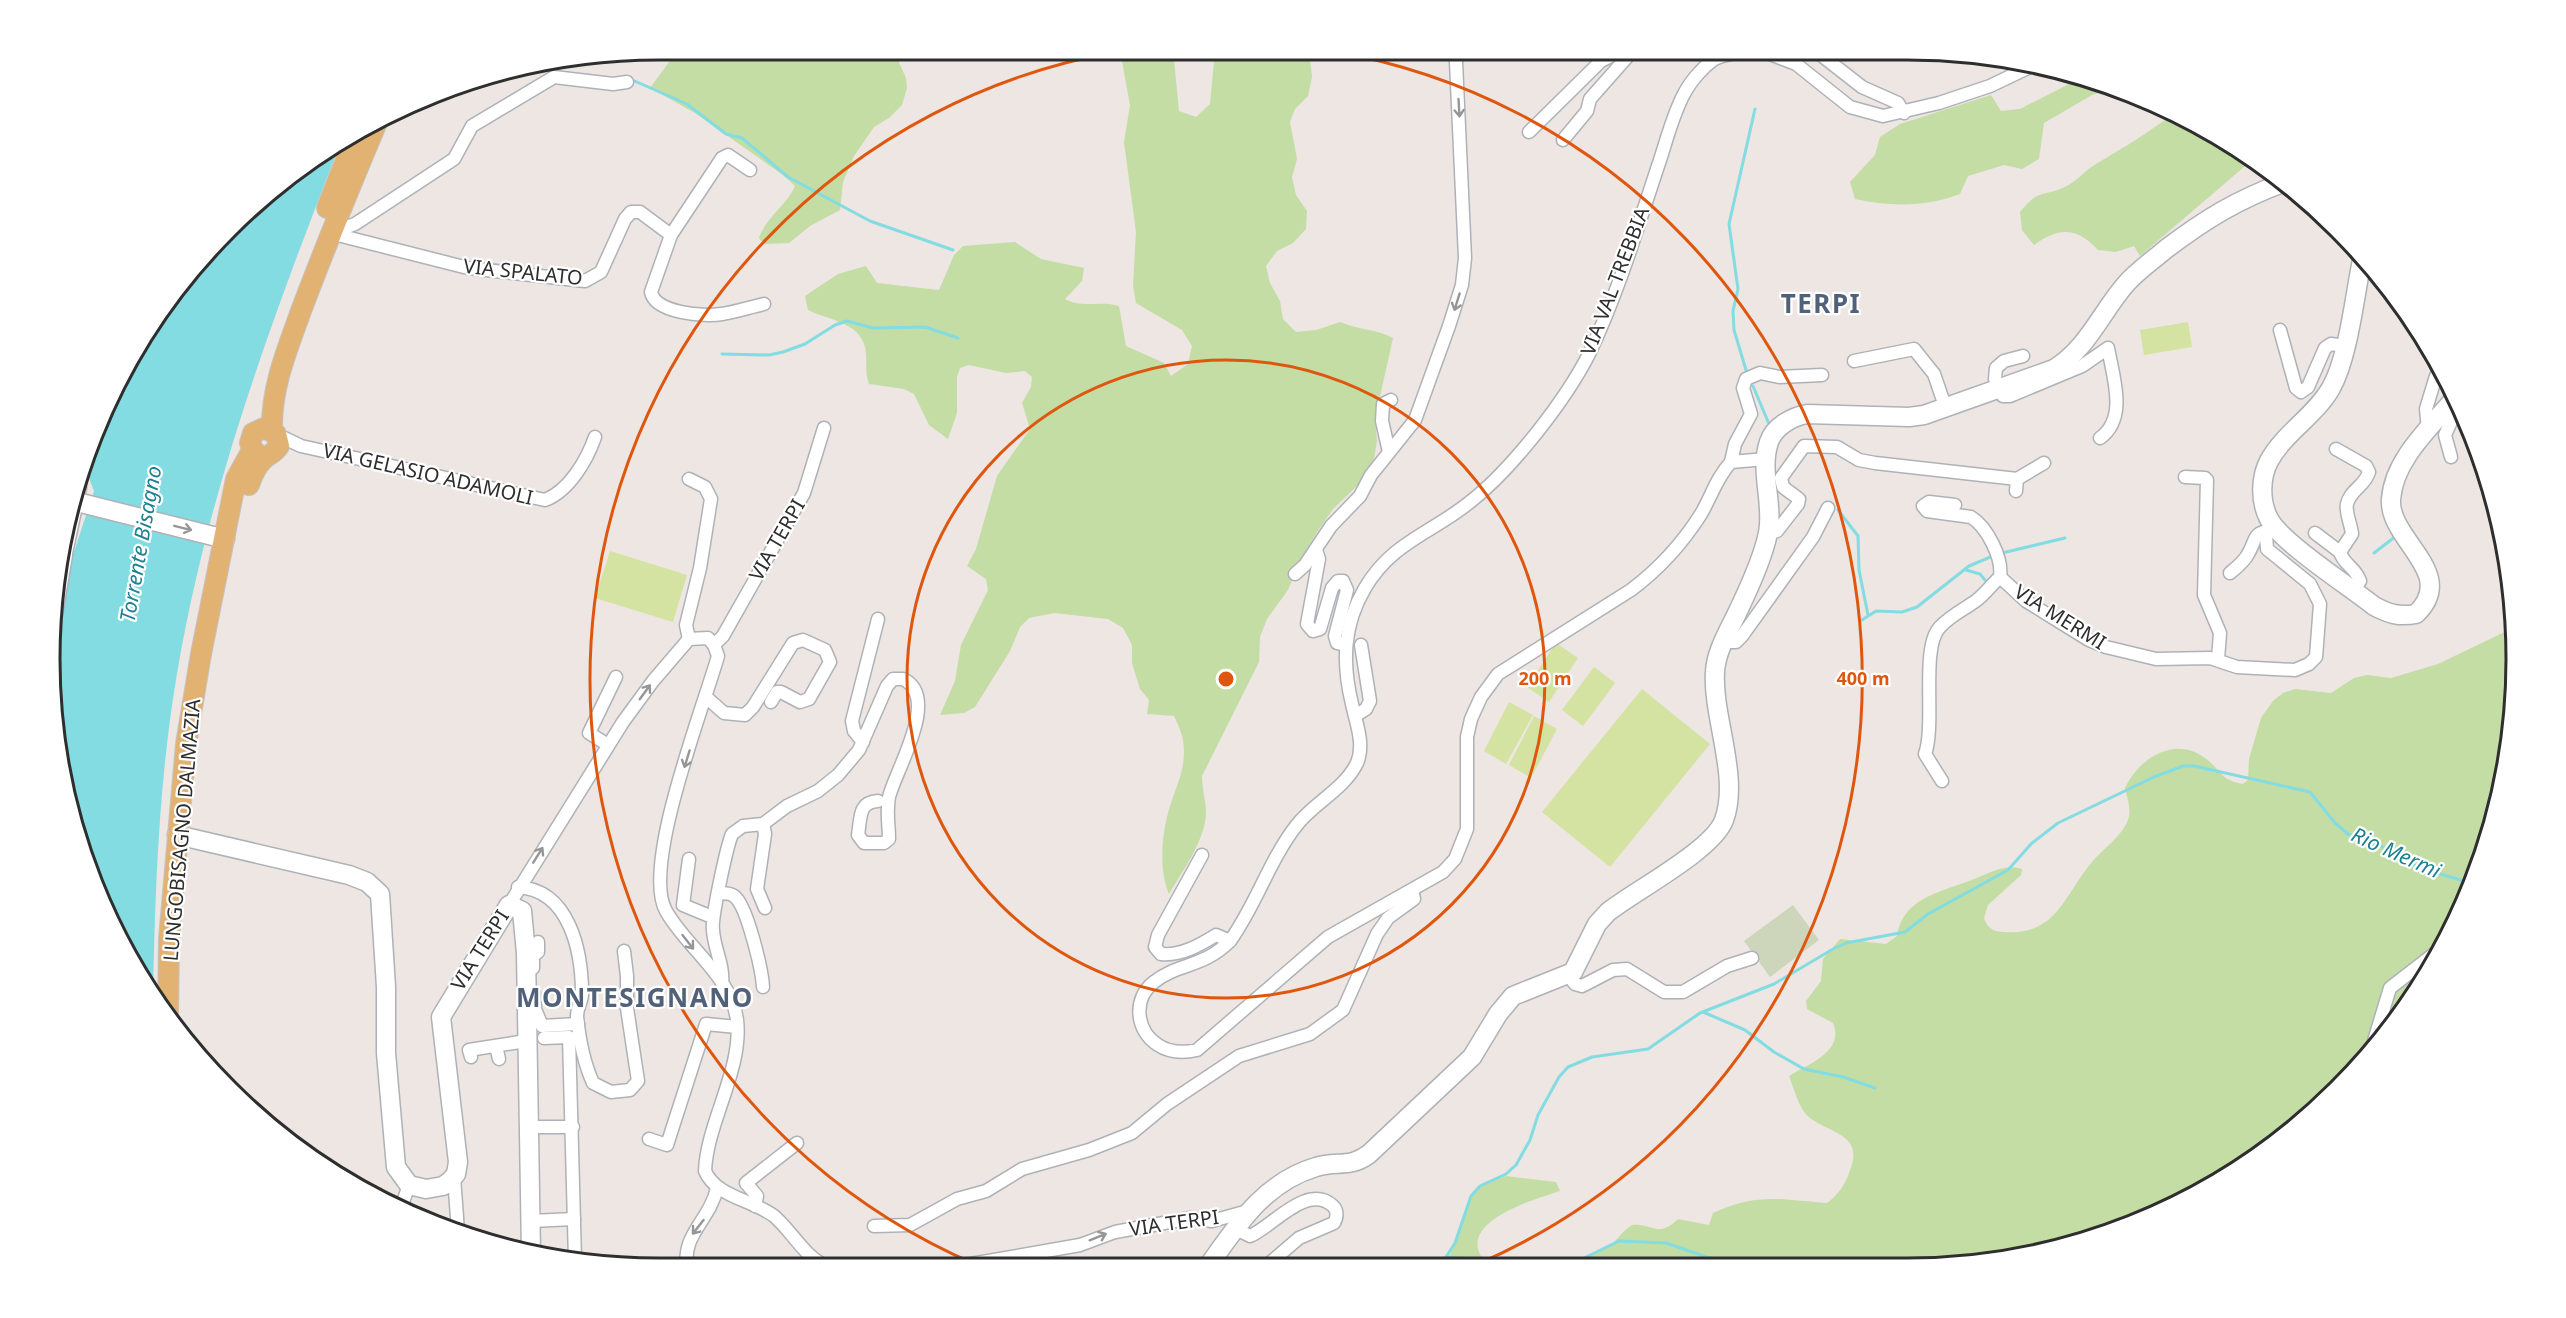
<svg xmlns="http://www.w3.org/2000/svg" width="2566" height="1318" viewBox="0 0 2566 1318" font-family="'Noto Sans',sans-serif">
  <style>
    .green { fill: #c3dda5 }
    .cemetery { fill: #cdd5bb }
    .pitch { fill: #d4e3a2 }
    .water { fill: #82dce2 }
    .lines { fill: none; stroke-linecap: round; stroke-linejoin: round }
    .stream { stroke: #82dce2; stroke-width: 3 }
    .street-casing { stroke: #aeb2b8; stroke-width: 15 }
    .secondary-casing { stroke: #aeb2b8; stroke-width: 21 }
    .primary-casing { stroke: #c4c4c4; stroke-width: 22 }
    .street { stroke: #fff; stroke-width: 12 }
    .secondary { stroke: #fff; stroke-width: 18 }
    .primary { stroke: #e2b272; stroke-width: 20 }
    .oneway { stroke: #969696 }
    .ring { fill: none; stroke: #df570e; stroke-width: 3 }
    .labels { text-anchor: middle; stroke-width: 4.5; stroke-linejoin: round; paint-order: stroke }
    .street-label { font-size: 20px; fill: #2e2e2e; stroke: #fff }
    .water-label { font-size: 21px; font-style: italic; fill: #1d8192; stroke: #fff }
    .district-label { font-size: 26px; font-weight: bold; letter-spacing: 1.5px; fill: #52617a; stroke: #fff }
    .rim { fill: none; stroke: #2e2e2e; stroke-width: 3 }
    .centre { fill: #df570e; stroke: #fff; stroke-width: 3 }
    .ring-label { font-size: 18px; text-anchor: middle; font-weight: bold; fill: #df570e; stroke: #fff; stroke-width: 4.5; stroke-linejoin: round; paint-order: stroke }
  </style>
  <rect width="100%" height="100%" fill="#ede6e2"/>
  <g class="green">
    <path d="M678,50H897L898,60L906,78L907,88L902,105L889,118L874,127L854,156L843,182L840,210L810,226L789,243L764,244L759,238C766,217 787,205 795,186L783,175L695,113L650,88Z"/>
    <path d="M1120,50H1173L1179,111L1196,117L1210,104L1215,50H1309L1312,77L1308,96L1295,109L1290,122L1297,159L1292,177L1296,195L1307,211L1306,229L1293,243L1277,251L1266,266L1270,283L1280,301L1283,319L1296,332L1316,330L1340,322C1358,330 1376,329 1393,338L1375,419L1377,441L1374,459L1359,484L1333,509L1317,532L1301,559L1288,590L1267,619L1260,637L1259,662L1202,776C1202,789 1206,802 1206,813C1205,841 1182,871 1169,894C1158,869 1162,832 1170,806C1176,788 1184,771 1184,752C1184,738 1180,728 1174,716L1147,714L1149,700L1140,689L1132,663V645L1123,628L1108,619L1054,613L1029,618L1020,627L1010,651L975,707L964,713L940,715L955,681L961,645L988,590L986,579L967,566L976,549L997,476L1030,429L1022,403L1031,387L1032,377L1025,371L1006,373L969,365L960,368L957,377V413L948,439L929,425L914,394L904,389L869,384C864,371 868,360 865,347C859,322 828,320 808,310L805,296L838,274L866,266L877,283L939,290L954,255L963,246L1015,242L1041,259L1084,268L1082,281L1065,299C1083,309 1100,300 1119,306L1126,346L1164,363L1171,376L1188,364L1192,346L1182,330L1136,303L1133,286L1136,232L1124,142L1130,105Z"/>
    <path d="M2079,76L2113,88L2092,95L2044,123L2039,159L2022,169L2004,165L1968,176L1960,194C1926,207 1891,207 1855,199L1850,182L1875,155L1880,137L1900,124L1991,95L2001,111L2020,109L2069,84Z"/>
    <path d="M2173,111L2255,161L2244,167L2140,256L2134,246L2116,252L2098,250C2077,227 2059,227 2034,245L2022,230L2020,212C2040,187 2043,198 2067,186C2077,181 2085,170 2096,164C2123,148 2148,133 2173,114Z"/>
    <path d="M2513,628L2515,699L2496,816L2454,928L2365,1061L2278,1143L2140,1222L1987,1263L1578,1264C1586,1252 1605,1252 1615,1241C1621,1235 1624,1230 1632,1225C1654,1223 1657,1239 1678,1219L1709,1225L1713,1213C1759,1192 1779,1200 1827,1203C1837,1196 1845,1185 1849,1173C1865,1135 1834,1135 1810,1118C1799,1110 1794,1088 1789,1076C1809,1064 1845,1051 1833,1023L1807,1009L1806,1001L1821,981L1823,959L1840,939L1886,944L1897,936C1902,899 1940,892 1969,881C1987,875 2003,863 2022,869L2021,875L1988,905L1984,918C1987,928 1994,932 2004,932C2057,936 2064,895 2092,862C2103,849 2122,836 2128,820C2132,810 2127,798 2125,788C2139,758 2175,735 2205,758C2222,770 2219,780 2243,784L2248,780L2249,759L2261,718L2273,701L2283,693L2295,689L2331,693L2354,678L2367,675L2391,678L2438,664Z"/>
    <path d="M1506,1176L1556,1182L1560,1191C1533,1200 1448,1224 1488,1265H1444L1450,1255L1473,1194L1479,1186Z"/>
  </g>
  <polygon class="cemetery" points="1793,905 1819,940 1770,977 1744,941"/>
  <g class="pitch">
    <polygon points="2188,322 2192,347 2144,355 2140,330"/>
    <polygon points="610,551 687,575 673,622 595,598"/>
    <polygon points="1556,643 1578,658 1549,702 1527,687"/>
    <polygon points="1594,667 1615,683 1583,726 1562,710"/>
    <polygon points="1642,689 1710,744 1610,867 1542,812"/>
    <polygon points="1509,702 1533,715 1506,764 1484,751"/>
    <polygon points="1534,716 1557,729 1531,778 1509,765"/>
  </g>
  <path class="water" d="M342,139C271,321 202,505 173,699C158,799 155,898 153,998L112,928L70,817L55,738L53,681L69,567L94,491L89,478L113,394L152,321L201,257L288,176Z"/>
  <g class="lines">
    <g class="stream">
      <polyline points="630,79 687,104 726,134 742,138 788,177 870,221 953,250"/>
      <polyline points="722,354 769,355 783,352 805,344 835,325 847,321 873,328 925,327 958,338"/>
      <polyline points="1746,370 1734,330 1733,311 1738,289 1729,224 1755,109"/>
      <polyline points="1753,386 1769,424"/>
      <polyline points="1838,510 1858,536 1859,570 1868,615"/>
      <polyline points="2002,553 2065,538"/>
      <polyline points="2374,553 2396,536"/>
      <polyline points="1966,570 1980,574 1985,580"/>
      <polyline points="1862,620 1876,611 1902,612 1917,607 1969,566 1995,555"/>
      <polyline points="1703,1012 1745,1030 1774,1052 1804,1069 1843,1077 1875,1088"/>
      <polyline points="1446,1257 1548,1265"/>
      <polyline points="1572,1264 1619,1241 1666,1243 1727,1264"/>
      <polyline points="1441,1265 1455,1243 1471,1196 1480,1186 1506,1174 1516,1165 1530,1140 1538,1115 1559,1077 1568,1067 1592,1057 1648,1049 1700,1013 1774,984 1833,949 1846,943 1905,932 1928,914 2008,870 2031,844 2058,823 2154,777 2183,766 2194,766 2310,792 2335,823 2348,834 2385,848 2399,858 2423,869 2471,883"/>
    </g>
    <defs>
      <g id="street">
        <path d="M1755,51C1742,52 1724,53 1713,60C1702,68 1690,82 1684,94C1672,116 1666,143 1658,166C1637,229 1618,293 1590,352C1566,400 1512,469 1470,502C1432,533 1392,542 1365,588C1343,625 1342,663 1352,704C1356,723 1365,744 1357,763C1344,790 1313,803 1296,826C1269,861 1256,905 1230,941C1203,968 1178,963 1154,982C1132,999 1136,1031 1158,1045C1170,1053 1183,1053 1197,1050L1328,937L1443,872L1455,859L1467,829V737L1471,719L1481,697L1498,674L1631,590C1659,569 1682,544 1701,514C1711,497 1717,477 1731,462L1766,459"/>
        <polyline points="1762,51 1796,64 1850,107 1883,116 1939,103 1990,86 2034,65"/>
        <polyline points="1816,51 1862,87 1898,103 1904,113"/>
        <polyline points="1529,132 1601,61 1623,50"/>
        <polyline points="1563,140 1587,111 1590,99 1628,56 1630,50"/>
        <path d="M750,170L728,155L722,158L671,235L651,292C655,313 704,317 722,314C736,312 750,307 764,304"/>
        <polyline points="330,233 468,268 585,281 601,272 625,219 631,212 640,212 671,235"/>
        <polyline points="330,233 355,224 454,159 472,126 554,77 613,84 627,82"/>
        <polyline points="2280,330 2296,388 2301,392 2308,387 2325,348 2331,344 2344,346"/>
        <path d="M2023,356L2004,361L1996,368L1995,379L2003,396H2010L2082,366L2108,348C2113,377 2128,418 2100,438"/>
        <polyline points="1854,361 1914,349 1934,374 1946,409"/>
        <polyline points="2428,429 2426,409 2436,376"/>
        <path d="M276,434L301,446L545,500C569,491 587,460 595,437"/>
        <path d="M2336,449L2366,466L2369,472C2365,486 2350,490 2347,504C2345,512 2351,524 2352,534L2340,552C2343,564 2356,568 2360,581L2354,590"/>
        <polyline points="1389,452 1382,421 1383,404 1391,400"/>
        <polyline points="2451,457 2445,435 2458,406"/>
        <polyline points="1731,462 1735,444 1751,414 1743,388 1746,379 1760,373 1779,377 1822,375"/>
        <polyline points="2185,477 2205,478 2207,480 2204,595 2220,633 2218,659"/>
        <polyline points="2017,479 2044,463"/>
        <path d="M1955,505L1929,502L1923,506L1927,511L1971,517C1987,527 2003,558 2000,577"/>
        <polyline points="2315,533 2340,552"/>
        <polyline points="1768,534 1777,531 1798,504 1799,499 1783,487 1781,478 1804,446 1837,447 1859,460 1875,463 2017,479 2016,491"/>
        <polyline points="1316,550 1319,559 1307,624 1313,631 1320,629 1332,588 1338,581 1343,581 1347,590 1335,636 1337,643 1345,645"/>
        <path d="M2230,573C2237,567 2244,562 2248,554C2256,542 2252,532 2270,531"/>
        <polyline points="1295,574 1305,565 1331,526 1360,496 1371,475 1415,420 1449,326 1462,285 1465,258 1456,62 1459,50"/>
        <polyline points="2000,577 2026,601 2089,640 2106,647 2156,659 2210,658 2237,667 2295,670 2309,664 2316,657 2320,604 2310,584 2267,549 2266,535 2275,528"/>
        <polyline points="689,639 686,625 700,568 711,499 705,487 689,479"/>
        <polyline points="1723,642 1736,642 1742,636 1813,537 1828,508"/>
        <polyline points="714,645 723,636 804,493 824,428"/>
        <polyline points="706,697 724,713 745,715 753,707 793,643 803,640 825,650 830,662 809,699 800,702 781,692 777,692 771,702"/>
        <polyline points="1355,716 1366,709 1370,701 1361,645"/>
        <polyline points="863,742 854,731 852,721 878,619"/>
        <polyline points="608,745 589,733 616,677"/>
        <path d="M1942,781L1925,754C1936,724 1920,647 1940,627C1951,615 1965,609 1977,600C1985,594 1992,584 2000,577"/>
        <polyline points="763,824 765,834 757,889 765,908"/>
        <path d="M1202,855L1158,935L1155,947L1161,954C1181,956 1200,945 1216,935L1230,941"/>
        <polyline points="689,859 683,905 712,917"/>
        <path d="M518,887C570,890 582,952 582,994C582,1002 577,1007 577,1016C579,1037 584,1063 593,1083L611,1092L630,1090L638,1081L627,1008V976L624,951"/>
        <path d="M720,893C724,893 730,893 734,896C747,905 762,970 763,987"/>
        <path d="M509,905L623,722L653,681L689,639L708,638L714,645L718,656C703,709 641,867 666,911C686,947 732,977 737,1020C743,1069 707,1122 705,1171C716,1197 753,1200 774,1216C793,1232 805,1259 829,1267"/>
        <polyline points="533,968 533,956 538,952 538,942"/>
        <polyline points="1568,975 1575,984 1582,986 1613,970 1627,969 1664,992 1683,992 1727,966 1752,958"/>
        <path d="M722,984C724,964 714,949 713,930C711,918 727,846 732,834L743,826L763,824L787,806L818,791L838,775L859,750L887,686L893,679H903C941,697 896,769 889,797C886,812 889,825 889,839L884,843H864L858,835C861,818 858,802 878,801"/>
        <polyline points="534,994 535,1009 542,1026 578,1024"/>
        <polyline points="544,1038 569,1037 575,1260"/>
        <polyline points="496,1046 499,1059"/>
        <polyline points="2370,1054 2390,988 2439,950"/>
        <polyline points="471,1057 469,1050 526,1041"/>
        <polyline points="529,1127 573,1127"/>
        <polyline points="649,1139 667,1145 706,1024 737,1027"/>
        <polyline points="454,1177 458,1231"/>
        <polyline points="755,1206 757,1196 746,1183 797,1143"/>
        <polyline points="404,1211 403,1202 409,1185"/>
        <polyline points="531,1221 574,1219"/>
        <polyline points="874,1226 910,1225 957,1199 986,1191 1022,1169 1089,1150 1132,1133 1167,1104 1239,1056 1310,1034 1343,1010 1377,934 1388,918 1414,899 1412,890"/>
        <path d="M1236,1229L1250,1236C1271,1228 1307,1182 1333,1206C1338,1211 1337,1218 1334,1223L1299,1238L1271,1262"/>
        <polyline points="959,1266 1080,1245 1115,1232 1191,1218 1212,1221 1248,1211"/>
        <path d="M687,1267C682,1234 710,1220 717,1188"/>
      </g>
      <g id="secondary">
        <path d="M2363,255C2355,292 2349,356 2331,388C2315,416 2284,433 2269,461C2260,478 2260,502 2269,519C2282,543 2349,586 2374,606C2389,614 2399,617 2416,614C2459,573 2388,540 2391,499C2394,459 2431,427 2455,398"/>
        <polyline points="73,501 225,539"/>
        <polyline points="63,553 77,487"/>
        <polyline points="51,626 63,555 61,540"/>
        <polyline points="177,835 349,875 367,882 380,894 386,987 386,1053 396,1167 409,1185 426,1189 443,1186 450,1181 456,1174 458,1162 441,1017 509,905 522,911 526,953 531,1253"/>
        <path d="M1209,1265C1238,1224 1265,1182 1316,1167C1337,1160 1349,1169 1369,1154L1472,1057L1498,1014L1513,996L1573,972L1597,924L1608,912C1636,890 1713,850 1724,820C1740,777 1712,716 1715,672C1716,650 1730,629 1739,609C1750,586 1763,558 1768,533C1774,504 1759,471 1769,442C1774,427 1791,417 1807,414L1909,417L1924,415L2054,369C2087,349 2101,313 2125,285C2137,271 2152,261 2166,249C2207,218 2237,200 2285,182"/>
      </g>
      <g id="primary">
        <polyline points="327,208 358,129"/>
        <path d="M272,430C271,388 287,350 301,311C325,247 351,184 378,120"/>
        <path d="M249,485C252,476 256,466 264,459C269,454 274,454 279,446L276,434L264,428L253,433L250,443L255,453L265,457"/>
        <polyline points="168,1017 169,939 186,744 201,654 236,479 252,450"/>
      </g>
    </defs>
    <use href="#street" class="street-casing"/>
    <use href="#secondary" class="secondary-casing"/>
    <use href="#primary" class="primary-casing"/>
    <use href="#street" class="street"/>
    <use href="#secondary" class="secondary"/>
    <use href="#primary" class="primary"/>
  </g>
  <defs><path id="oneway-shaft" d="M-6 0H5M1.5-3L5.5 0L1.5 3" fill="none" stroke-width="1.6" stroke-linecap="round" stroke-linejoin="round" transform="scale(1.5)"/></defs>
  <g class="oneway">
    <use href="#oneway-shaft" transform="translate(1459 108) rotate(87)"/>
    <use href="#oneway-shaft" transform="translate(1457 302) rotate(107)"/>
    <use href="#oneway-shaft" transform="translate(183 528) rotate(14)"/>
    <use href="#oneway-shaft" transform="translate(645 692) rotate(-54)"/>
    <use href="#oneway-shaft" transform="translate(687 759) rotate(107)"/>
    <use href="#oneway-shaft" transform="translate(538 855) rotate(-58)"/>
    <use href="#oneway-shaft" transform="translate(688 942) rotate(52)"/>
    <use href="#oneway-shaft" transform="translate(698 1227) rotate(128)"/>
    <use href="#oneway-shaft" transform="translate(1098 1237) rotate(-22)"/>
  </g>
  <g class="ring">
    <circle cx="1226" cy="679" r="319"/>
    <path d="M977 1265A637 637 0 0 1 1121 51M1331 51A637 637 0 0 1 1480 1263"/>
  </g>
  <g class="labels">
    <g class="street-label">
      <text transform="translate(523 272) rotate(6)" y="7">VIA SPALATO</text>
      <text transform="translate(1615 281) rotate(-69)" y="7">VIA VAL TREBBIA</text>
      <text transform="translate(428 474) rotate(13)" y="7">VIA GELASIO ADAMOLI</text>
      <text transform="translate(777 540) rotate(-60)" y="7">VIA TERPI</text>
      <text transform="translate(2060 617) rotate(32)" y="7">VIA MERMI</text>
      <text transform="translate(182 830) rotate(-85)" y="7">LUNGOBISAGNO DALMAZIA</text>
      <text transform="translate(480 950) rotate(-58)" y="7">VIA TERPI</text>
      <text transform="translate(1174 1223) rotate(-8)" y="7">VIA TERPI</text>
    </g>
    <g class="water-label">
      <text transform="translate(141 544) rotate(-80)" y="7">Torrente Bisagno</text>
      <text transform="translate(2396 853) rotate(24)" y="7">Rio Mermi</text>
    </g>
    <g class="district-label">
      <text x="1821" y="313">TERPI</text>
      <text x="635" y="1007">MONTESIGNANO</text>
    </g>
  </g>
  <path d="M0 0H2566V1318H0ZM659 60H1907A599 599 0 0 1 2506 659V659A599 599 0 0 1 1907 1258H659A599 599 0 0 1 60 659V659A599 599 0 0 1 659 60Z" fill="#fff" fill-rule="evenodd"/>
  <path class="rim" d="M659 60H1907A599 599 0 0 1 2506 659V659A599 599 0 0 1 1907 1258H659A599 599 0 0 1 60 659V659A599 599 0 0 1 659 60Z"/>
  <circle cx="1226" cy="679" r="9" class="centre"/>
  <g class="ring-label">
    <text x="1545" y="685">200 m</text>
    <text x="1863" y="685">400 m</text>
  </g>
</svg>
